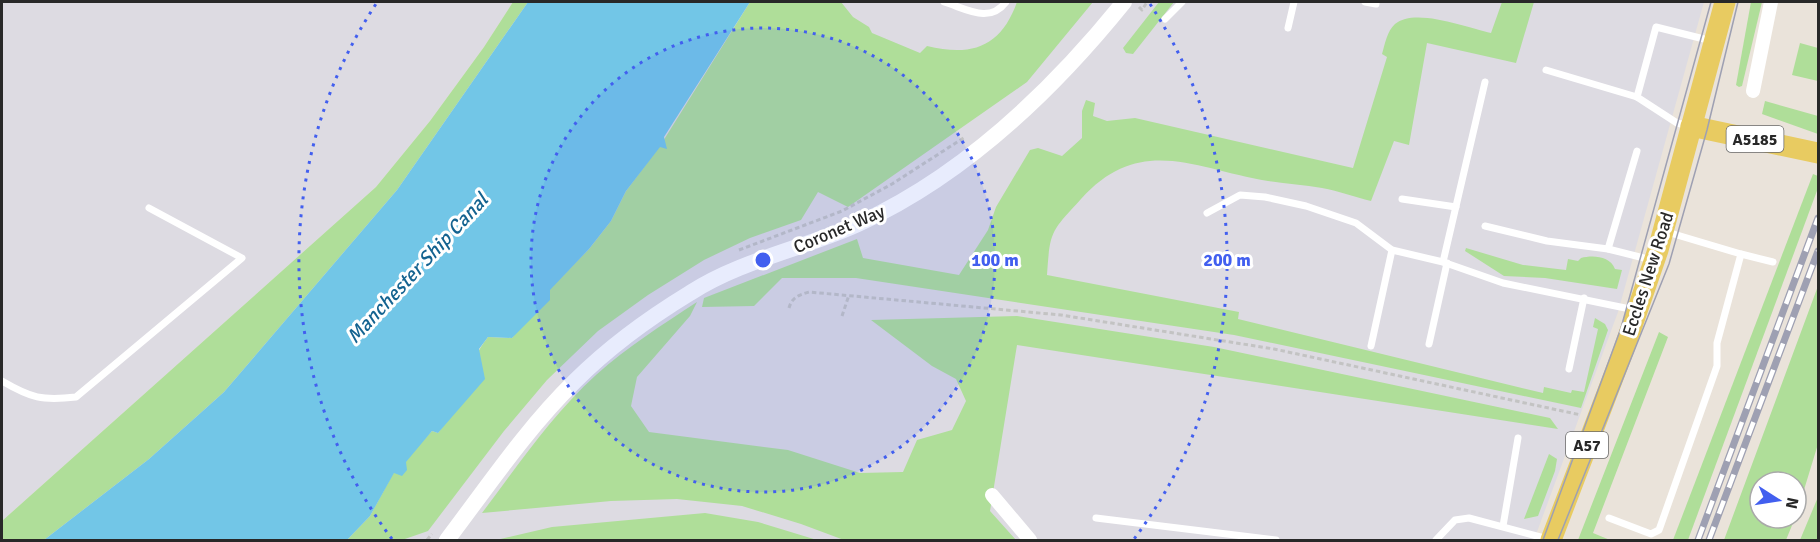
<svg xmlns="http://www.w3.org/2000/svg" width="1820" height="542" viewBox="0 0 1820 542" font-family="Signika,sans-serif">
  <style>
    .industrial { fill: #dddbe2 }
    .green { fill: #afde99 }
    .water { fill: #72c6e7 }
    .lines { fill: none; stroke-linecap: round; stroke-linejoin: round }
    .path { stroke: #c3c3c3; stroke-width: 3; stroke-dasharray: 4.5 3; stroke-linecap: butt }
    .service { stroke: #fff; stroke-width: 7 }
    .minor { stroke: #fff; stroke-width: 14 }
    .tertiary { stroke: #fff; stroke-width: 16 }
    .primary { stroke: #e8cb61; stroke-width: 21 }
    .tram { stroke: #9ea0b2; stroke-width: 1.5 }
    .rail-casing { stroke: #9ea0b2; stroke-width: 7 }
    .rail { stroke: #fff; stroke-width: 4.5; stroke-dasharray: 14; stroke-linecap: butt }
    .ring { fill: none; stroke: #425fef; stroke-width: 3; stroke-dasharray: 3 6 }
    .labels { text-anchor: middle; stroke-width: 6; stroke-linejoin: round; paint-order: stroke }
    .shield { fill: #fff; stroke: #686868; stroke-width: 1.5 }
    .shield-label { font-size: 16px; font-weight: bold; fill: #282828 }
    .street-label { font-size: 18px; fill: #282828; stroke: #fff }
    .water-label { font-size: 20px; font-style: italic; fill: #146390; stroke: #fff }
    .centre { fill: #425fef; stroke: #fff; stroke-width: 3 }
    .ring-label { font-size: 18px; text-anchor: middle; font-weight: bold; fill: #425fef; stroke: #fff; stroke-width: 6; stroke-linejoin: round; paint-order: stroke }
  </style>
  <rect width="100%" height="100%" fill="#eae3da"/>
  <g class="industrial">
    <polygon points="2,2 513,2 484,47 430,121 376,187 2,521"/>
    <polygon points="750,2 1704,2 1618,312 1534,540 347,540 512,338"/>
  </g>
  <g class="green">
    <polygon points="513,2 528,2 397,190 224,392 149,459 44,540 2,540 2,521 376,187 430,121 484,47"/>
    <path d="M750,2H841L853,17L869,27L872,33L920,53L927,46C972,57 1001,47 1017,2H1093L1027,82L848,207L818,192L801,220L750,238L704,260L648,295L598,331L547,380L504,431L428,531L402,540H347L370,516L394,472L432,431L438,433C461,405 465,366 488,337L512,338L549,290L589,249L611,221L626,191L660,146Z"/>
    <polygon points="1159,2 1174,2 1133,54 1126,53 1123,48"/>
    <path d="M1502,2H1534L1516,63L1427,43L1409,145L1394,141L1371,201C1355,197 1339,191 1322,188C1304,185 1286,184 1268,181C1196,169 1140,133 1081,199C1051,232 1050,230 1047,275L1239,312L1238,319L1543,393L1544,387L1571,393L1572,390L1584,392L1598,329L1593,327L1595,318L1605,324L1608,330L1581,408L1234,335L856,278H782L754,306L702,307L704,298L857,239L863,258L959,275L988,230L996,207L1030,150L1038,148L1062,156L1082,138V111L1086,100L1095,103L1093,116L1107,121L1135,118L1353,168L1387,57L1382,54C1385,44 1387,31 1395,24C1415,7 1468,28 1491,33Z"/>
    <polygon points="1751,2 1762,2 1742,86 1739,87 1736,85"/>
    <polygon points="1800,43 1818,48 1818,81 1792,75"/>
    <polygon points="1765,101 1818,116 1818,134 1762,114"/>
    <polygon points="1813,174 1818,176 1818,188 1688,540 1673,540"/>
    <path d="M1466,248L1523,265L1566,270L1568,259L1578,261L1581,258C1593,255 1610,256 1615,269L1622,270L1617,289L1545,278L1504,276L1465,251Z"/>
    <polygon points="1818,286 1818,444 1796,516 1796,482 1760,482 1760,518 1795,518 1786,540 1724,540"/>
    <path d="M697,302L690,316L637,377L631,406L649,432L788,450L860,473L903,472L917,440L952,430L966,401L956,379L932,366L871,320L1017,316L1214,347L1550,418L1558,429L1017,345L990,511L1016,540H844L801,524L742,506L677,499L611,501L482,513C518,465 552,415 596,375C627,347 662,325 697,302Z"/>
    <polygon points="1659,332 1668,337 1593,533 1610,540 1578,540"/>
    <polygon points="1549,454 1557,459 1555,471 1538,516 1524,519"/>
    <polygon points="1818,497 1818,537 1817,540 1800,540"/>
    <polygon points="705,513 758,522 817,540 496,540 552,527"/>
  </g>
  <polygon class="water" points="528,2 750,2 664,137 667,149 660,147 626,191 611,221 589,249 550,290 550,300 512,338 488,337 479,349 485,379 438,433 432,431 406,462 407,470 402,476 394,473 370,516 347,540 44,540 149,459 224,392 397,190"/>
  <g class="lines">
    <g class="path">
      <polyline points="1139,7 1142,10 1147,2"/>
      <polyline points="739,250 842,211 892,184 965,137"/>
      <path d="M789,308C792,297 799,295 809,292L1061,315L1274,349L1581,415"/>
      <polyline points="842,316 849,295"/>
      <polyline points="427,540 432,534"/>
    </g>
    <g class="service">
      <path d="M944,2C967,9 989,24 1006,2"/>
      <polyline points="1365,2 1376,4"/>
      <polyline points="1165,19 1182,2"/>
      <polyline points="1288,28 1294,2"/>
      <polyline points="1546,70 1637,97 1677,123 1689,126"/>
      <polyline points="1485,82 1443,262 1503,283 1635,310"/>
      <polyline points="1637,97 1656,27 1712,41"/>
      <polyline points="1402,199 1456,207"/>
      <polyline points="1207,213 1240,195 1265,197 1306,206 1356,223 1392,250 1443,262"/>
      <polyline points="1485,226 1547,241 1608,249 1652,260"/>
      <polyline points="1608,249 1637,151"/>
      <polyline points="1741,254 1773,262"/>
      <polyline points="1429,344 1447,263"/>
      <polyline points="1371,346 1392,250"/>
      <polyline points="1569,369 1584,298"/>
      <path d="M2,381C31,398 42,401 76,397L242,258L149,208"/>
      <polyline points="1096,518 1276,540"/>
      <polyline points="1609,518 1651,534 1659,530 1717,366 1717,343 1741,254 1667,232"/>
      <polyline points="1503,526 1518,438"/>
      <polyline points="1436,540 1455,520 1469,518 1548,539"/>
    </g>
    <g class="minor">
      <polyline points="1753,91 1771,2"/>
      <polyline points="992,495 1030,540"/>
    </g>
    <path class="tertiary" d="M447,540C488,486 526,429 575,381C609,347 649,318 690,293C741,260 803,249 858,224C963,176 1053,90 1124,2"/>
    <g class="primary">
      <polyline points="1691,126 1818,153"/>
      <polyline points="1551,540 1624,349 1658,250 1725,2"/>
    </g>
    <g class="tram">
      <polyline points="1543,540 1621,328 1711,2"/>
      <polyline points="1558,540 1669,264 1707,130 1738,2"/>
    </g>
    <defs>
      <g id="rail">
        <polyline points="1698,540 1818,218"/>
        <polyline points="1709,540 1818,251"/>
      </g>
    </defs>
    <use href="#rail" class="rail-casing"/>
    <use href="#rail" class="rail"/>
  </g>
  <circle cx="763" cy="260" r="232" fill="#425fef" fill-opacity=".12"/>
  <g class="ring">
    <circle cx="763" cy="260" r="232"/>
    <path d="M392 539A464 464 0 0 1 376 4M1150 4A464 464 0 0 1 1134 539"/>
  </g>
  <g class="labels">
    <g class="shield">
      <rect x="1726.5" y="126" width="57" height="26" rx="4.5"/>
      <rect x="1566" y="432" width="42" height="26" rx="4.5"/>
    </g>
    <g class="shield-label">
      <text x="1755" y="145">A5185</text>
      <text x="1587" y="451">A57</text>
    </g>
    <g class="street-label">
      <text transform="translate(839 229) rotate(-23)" y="6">Coronet Way</text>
      <text transform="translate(1648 274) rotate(-72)" y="6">Eccles New Road</text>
    </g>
    <g class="water-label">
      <text transform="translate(417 268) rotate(-47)" y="7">Manchester Ship Canal</text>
    </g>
  </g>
  <circle cx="763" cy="260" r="9" class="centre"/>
  <g class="ring-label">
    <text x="995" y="266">100 m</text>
    <text x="1227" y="266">200 m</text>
  </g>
  <rect width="1820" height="542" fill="none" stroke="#282828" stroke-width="6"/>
  <g transform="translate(1778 500) rotate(102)"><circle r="28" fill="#ffffff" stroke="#a9a9a9" stroke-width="1.5"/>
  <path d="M0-4.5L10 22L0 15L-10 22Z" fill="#425fef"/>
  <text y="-9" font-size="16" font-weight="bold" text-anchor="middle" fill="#282828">N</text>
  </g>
</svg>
